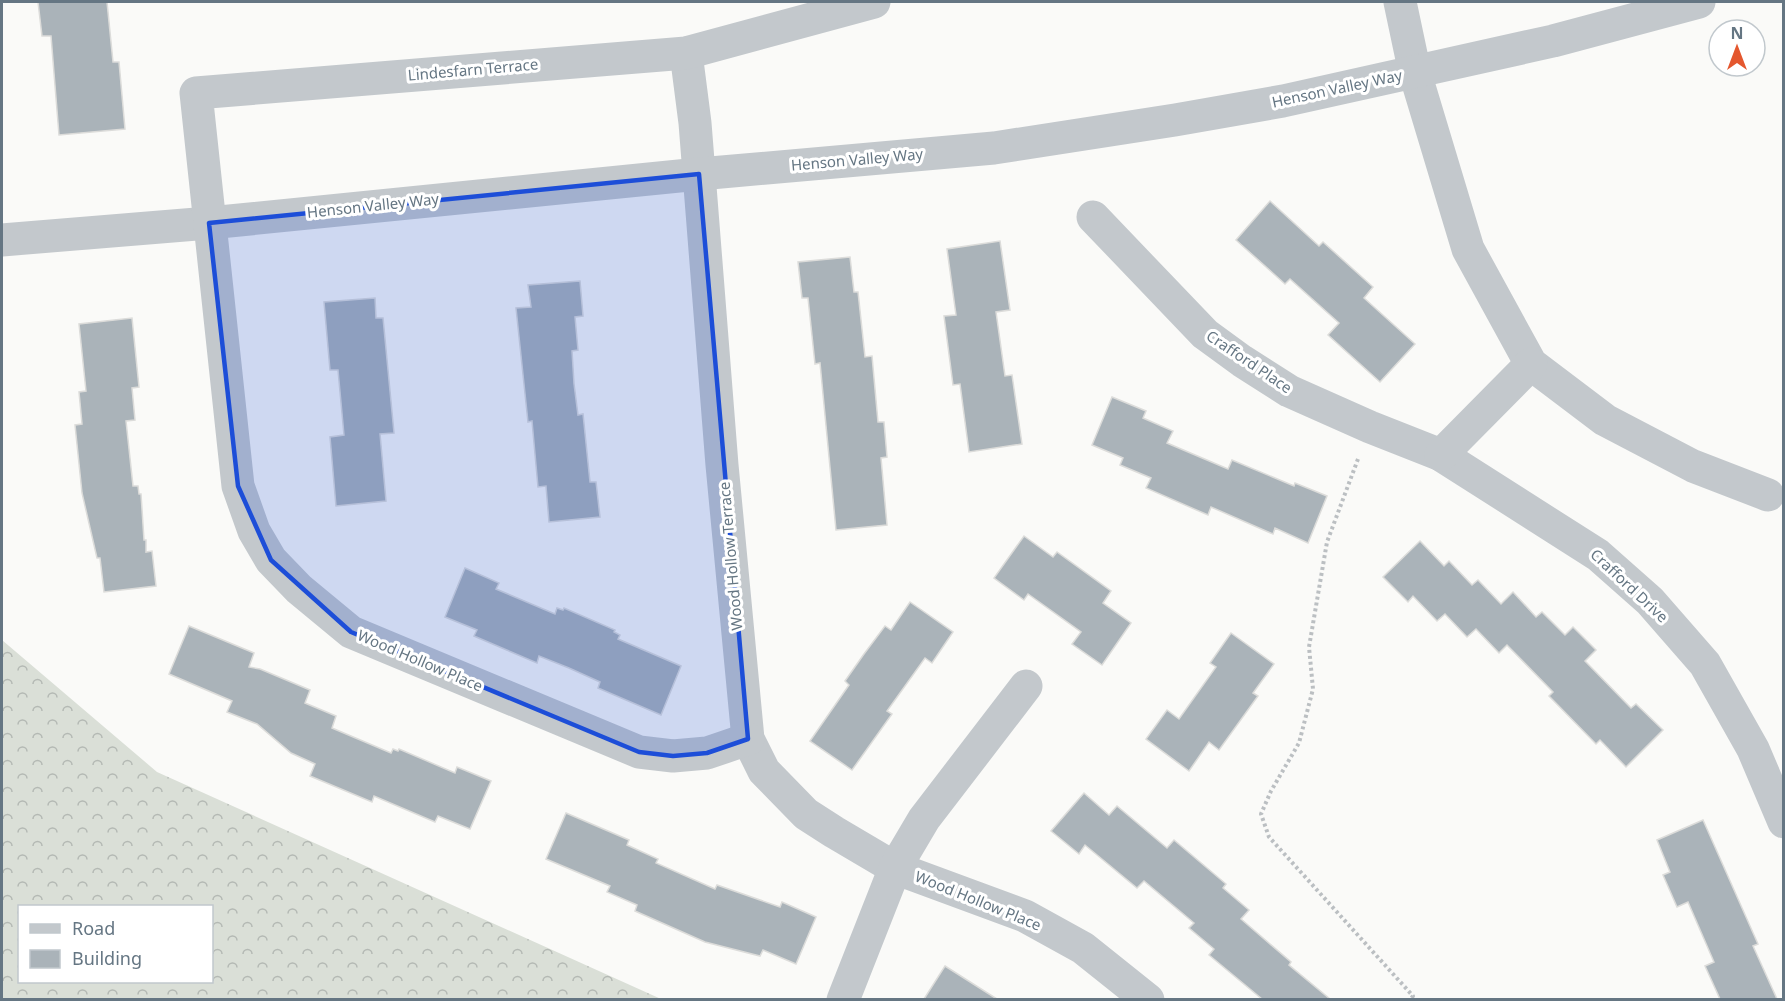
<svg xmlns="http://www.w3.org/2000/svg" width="1785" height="1001" viewBox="0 0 1785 1001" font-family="'Noto Sans',sans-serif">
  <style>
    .forest { fill: url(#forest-crowns); fill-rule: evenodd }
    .building { fill: #aab3b9; stroke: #dcdcda; stroke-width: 1.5 }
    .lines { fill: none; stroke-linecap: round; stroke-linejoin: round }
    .path { stroke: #bbbfc2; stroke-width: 4; stroke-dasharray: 3 3; stroke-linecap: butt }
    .minor { stroke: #c3c8cc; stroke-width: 33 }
    .marked { fill: #1d4ed8; fill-opacity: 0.2; stroke: #1d4ed8; stroke-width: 4.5; stroke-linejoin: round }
    .labels { text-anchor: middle; stroke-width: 6; stroke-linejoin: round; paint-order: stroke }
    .street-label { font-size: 15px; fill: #657683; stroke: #fff }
  </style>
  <defs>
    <pattern id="forest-crowns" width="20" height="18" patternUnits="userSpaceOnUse" patternTransform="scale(1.5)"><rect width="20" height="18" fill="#dadfd7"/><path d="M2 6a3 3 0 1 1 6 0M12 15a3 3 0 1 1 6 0" fill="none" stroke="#b4b9b4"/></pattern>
  </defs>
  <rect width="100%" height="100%" fill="#fafaf8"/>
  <path class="forest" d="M2,640L157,772L661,999H2ZM20,906H212V982H20Z"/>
  <g class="building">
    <polygon points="38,2 107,2 113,62 119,62 125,129 59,135 51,36 42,36"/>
    <polygon points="1270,201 1319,246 1323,242 1373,287 1364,298 1415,344 1380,382 1328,335 1339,323 1290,279 1285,284 1236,240"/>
    <polygon points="1000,241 1010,310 996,312 1005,376 1012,375 1022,444 969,452 960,384 953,385 944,316 956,315 947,249"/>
    <polygon points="850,257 854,292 858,292 865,357 872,356 878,422 884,422 887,457 881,458 887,525 836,530 820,363 815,364 808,298 802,298 798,262"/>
    <polygon points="580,281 583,316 575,317 578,350 572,351 574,384 578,415 583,414 590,482 596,482 600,517 549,522 546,486 538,487 532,421 528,422 516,308 531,307 528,285"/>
    <polygon points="375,298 376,318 383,318 394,433 380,434 386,501 336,506 330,437 344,435 338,370 330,370 324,302"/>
    <polygon points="132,318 139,387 132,388 135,420 126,421 133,486 138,486 139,494 141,494 144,540 146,540 146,552 152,551 156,586 104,592 100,558 97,558 82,493 75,425 82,424 79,392 86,391 79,324"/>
    <polygon points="1112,397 1146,411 1143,418 1173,431 1167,443 1228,469 1232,460 1294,486 1295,483 1327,496 1308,543 1275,528 1273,534 1211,507 1208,515 1146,488 1151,478 1120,465 1123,458 1092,445"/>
    <polygon points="1024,536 1053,557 1057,552 1111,591 1103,603 1131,623 1102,665 1072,644 1081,632 1028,594 1024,600 994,578"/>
    <polygon points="1420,541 1444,566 1449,561 1472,585 1478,580 1501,604 1513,592 1536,617 1542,612 1565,635 1573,627 1596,650 1585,661 1631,708 1636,704 1663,730 1626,767 1600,740 1596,744 1549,696 1553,692 1507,645 1499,653 1476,629 1467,637 1445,614 1437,621 1413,596 1408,602 1383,577"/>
    <polygon points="465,568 499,583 496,589 555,614 557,608 563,610 564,608 615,630 614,632 620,635 618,639 681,666 661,715 598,688 600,682 569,668 539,656 537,663 474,636 477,630 445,617"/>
    <polygon points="910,602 953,632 932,663 925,658 887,711 892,714 852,770 810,741 849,685 845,681 864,654 885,626 891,630"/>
    <polygon points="189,626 254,653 249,667 260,669 310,690 305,703 336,716 332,728 391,753 393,749 398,751 399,749 455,773 457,767 491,781 470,829 438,816 435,822 374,796 372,802 310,776 315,764 291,753 257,724 227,712 232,701 169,674"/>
    <polygon points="1231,633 1274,664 1253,693 1258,696 1219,750 1209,742 1189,771 1146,739 1167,710 1179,719 1216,667 1210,663"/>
    <polygon points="1084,793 1109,815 1117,806 1167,848 1174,840 1226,884 1223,888 1249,910 1241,919 1291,962 1289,965 1330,999 1262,999 1209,955 1214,949 1189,928 1194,923 1144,881 1137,888 1085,845 1079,854 1051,831"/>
    <polygon points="566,813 629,840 627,845 658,859 656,863 715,889 717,885 780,907 782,902 816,917 796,964 763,950 760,956 705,942 635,911 637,905 607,892 610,886 546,859"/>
    <polygon points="1703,820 1758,944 1753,946 1777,999 1720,999 1705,966 1714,962 1688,902 1677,907 1663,875 1670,872 1657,840"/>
    <polygon points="945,966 997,999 924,999"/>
  </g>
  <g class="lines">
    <polyline class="path" points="1358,459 1327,542 1309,647 1313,689 1299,743 1271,791 1261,814 1269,837 1413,996 1410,1000"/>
    <g class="minor">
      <polyline points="1400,2 1415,73 1468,249 1531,364 1605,420 1693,466 1768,495"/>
      <polyline points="686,53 695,123 722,465 748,739 764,771 806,814 834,832 895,868 1025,916 1083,948 1148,1000"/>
      <polyline points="1093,217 1205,334 1242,361 1289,391 1370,427 1441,455 1598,555 1650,601 1705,664 1753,749 1784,822"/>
      <polyline points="2,240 209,223 699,174 994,148 1175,120 1283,101 1553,41 1699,2"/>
      <polyline points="1441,455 1531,364"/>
      <polyline points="748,739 707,753 673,756 639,752 351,632 299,589 271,560 254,531 238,486 196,93 686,53 874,2"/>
      <polyline points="843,1000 895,868 924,819 1026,686"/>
    </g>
  </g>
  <path class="marked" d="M699,174L748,739L707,753L673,756L639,752L351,632L271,560L238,486L209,223Z"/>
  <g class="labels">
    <g class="street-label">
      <text transform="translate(473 70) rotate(-5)" y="5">Lindesfarn Terrace</text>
      <text transform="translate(1337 89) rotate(-12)" y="5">Henson Valley Way</text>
      <text transform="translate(857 160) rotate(-5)" y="5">Henson Valley Way</text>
      <text transform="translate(373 206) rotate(-6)" y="5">Henson Valley Way</text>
      <text transform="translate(1249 362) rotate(34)" y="5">Crafford Place</text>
      <text transform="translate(731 556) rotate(-95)" y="5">Wood Hollow Terrace</text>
      <text transform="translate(1629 586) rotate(43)" y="5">Crafford Drive</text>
      <text transform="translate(420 661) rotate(23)" y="5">Wood Hollow Place</text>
      <text transform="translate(978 901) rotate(22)" y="5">Wood Hollow Place</text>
    </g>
  </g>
  <rect width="1785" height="1001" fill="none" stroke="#657683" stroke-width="6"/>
  <rect x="18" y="905" width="195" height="78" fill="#ffffff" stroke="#c1c8cd" stroke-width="1.5"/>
  <rect x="30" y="924" width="30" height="9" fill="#c3c8cc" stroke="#c1c8cd" stroke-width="1.5"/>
  <text x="72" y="935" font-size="18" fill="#657683">Road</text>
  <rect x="30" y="950" width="30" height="18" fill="#aab3b9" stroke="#c1c8cd" stroke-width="1.5"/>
  <text x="72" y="965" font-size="18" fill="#657683">Building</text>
  <g transform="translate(1737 48)"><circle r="28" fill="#ffffff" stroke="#c1c8cd" stroke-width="1.5"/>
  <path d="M0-4.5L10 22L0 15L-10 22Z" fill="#e4572e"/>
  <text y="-9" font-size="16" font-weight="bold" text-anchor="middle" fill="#657683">N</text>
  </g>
</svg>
